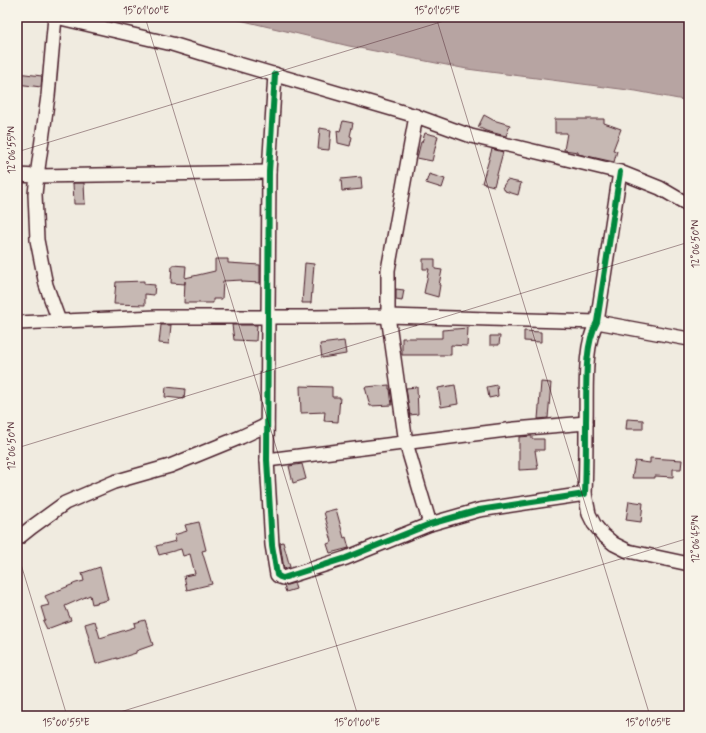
<svg xmlns="http://www.w3.org/2000/svg" width="706" height="733" viewBox="0 0 706 733" font-family="Mynerve,sans-serif">
  <style>
    .water { fill: #b7a4a2; stroke: #8b6f72 }
    .building { fill: #c6b8b3; stroke: #4a1f2b }
    .lines { fill: none; stroke-linecap: round; stroke-linejoin: round }
    .street-casing { stroke: #4a1f2b; stroke-width: 16 }
    .street { stroke: #f7f3e8; stroke-width: 13 }
    .cycleway-casing { stroke: #f7f3e8; stroke-width: 8 }
    .cycleway { stroke: #00873e; stroke-width: 6 }
    .ticks { fill: none; stroke: #4a1f2b; stroke-width: 1; stroke-opacity: 0.45 }
    .neatline { fill: none; stroke: #4a1f2b; stroke-width: 1.5 }
    .ticks-label { font-size: 10px; text-anchor: middle; fill: #4a1f2b }
  </style>
  <rect width="100%" height="100%" fill="#f0ebe0"/>
  <filter id="ink" filterUnits="userSpaceOnUse"><feTurbulence type="fractalNoise" baseFrequency=".025" numOctaves="2"/><feDisplacementMap in="SourceGraphic" scale="8" xChannelSelector="R" yChannelSelector="G"/><feConvolveMatrix kernelMatrix="1 2 1 2 8 2 1 2 1" color-interpolation-filters="sRGB"/></filter>
  <g filter="url(#ink)">
    <polygon class="water" points="227,17 689,17 689,101 636,91 467,69 349,46"/>
    <g class="building">
      <polygon points="17,73 42,76 41,87 17,84"/>
      <polygon points="484,115 493,120 510,125 506,136 486,131 478,127"/>
      <polygon points="555,119 604,119 604,123 621,129 613,150 617,151 614,162 578,154 578,152 564,150 567,133 555,133"/>
      <polygon points="343,121 353,123 350,136 352,137 350,146 338,143 337,130 340,131"/>
      <polygon points="320,128 331,130 329,150 318,149"/>
      <polygon points="425,133 438,136 432,161 417,158 421,142 422,142"/>
      <polygon points="492,149 503,152 494,186 482,183"/>
      <polygon points="429,174 445,179 442,188 426,183"/>
      <polygon points="361,177 362,189 342,191 341,179"/>
      <polygon points="507,180 521,183 518,195 505,191 505,190 502,188"/>
      <polygon points="73,183 84,183 85,204 74,204"/>
      <polygon points="215,259 228,259 228,263 260,265 260,283 242,282 242,280 223,281 222,299 213,299 213,303 184,303 185,281 185,284 171,283 172,265 186,266 185,278 215,271"/>
      <polygon points="423,259 435,259 435,269 442,270 439,285 440,285 438,297 424,293 429,269 423,269"/>
      <polygon points="305,263 314,264 311,303 302,303"/>
      <polygon points="144,281 144,284 155,285 154,295 145,294 145,305 114,304 116,282"/>
      <polygon points="396,289 404,290 402,301 396,300"/>
      <polygon points="161,325 171,325 169,344 159,343"/>
      <polygon points="232,325 257,325 256,341 234,340"/>
      <polygon points="468,328 467,346 451,345 451,355 402,355 402,338 442,338 442,330"/>
      <polygon points="524,331 541,332 541,342 524,341"/>
      <polygon points="490,336 500,336 499,345 490,345"/>
      <polygon points="344,341 346,354 322,358 320,344"/>
      <polygon points="541,382 551,383 548,418 538,419"/>
      <polygon points="389,385 389,389 390,389 392,405 370,406 365,387"/>
      <polygon points="455,385 458,404 441,407 438,388"/>
      <polygon points="497,385 498,396 489,398 487,387"/>
      <polygon points="300,386 332,387 332,397 340,397 338,422 324,421 325,412 301,413"/>
      <polygon points="166,387 185,389 184,399 165,397"/>
      <polygon points="417,387 418,414 410,415 406,388"/>
      <polygon points="627,419 643,420 643,429 626,429"/>
      <polygon points="532,436 532,439 544,439 544,450 535,450 538,469 519,470 519,437"/>
      <polygon points="650,458 682,460 681,469 673,469 673,477 655,476 655,478 632,478 635,461 650,463"/>
      <polygon points="302,464 306,479 293,483 289,466"/>
      <polygon points="629,501 643,503 641,522 626,520"/>
      <polygon points="336,509 344,538 346,537 349,548 330,553 327,544 332,542 324,512"/>
      <polygon points="199,522 206,550 202,551 212,584 187,590 184,576 195,574 190,554 183,556 181,549 159,555 156,546 176,541 174,535 187,531 185,525"/>
      <polygon points="283,542 290,567 284,569 280,543"/>
      <polygon points="100,567 108,600 92,604 90,595 65,606 71,620 47,629 43,621 45,620 41,607 49,605 45,596 76,583 84,581 82,573"/>
      <polygon points="294,583 296,589 286,592 284,586"/>
      <polygon points="145,620 153,645 136,651 136,653 117,659 117,658 96,664 85,624 95,621 100,638 135,627 134,623"/>
    </g>
    <g class="lines">
      <defs>
        <g id="street">
          <polyline points="55,17 48,96 37,176 269,172"/>
          <polyline points="56,17 172,44 211,56 416,116 471,136 558,157 620,172 660,188 689,205"/>
          <path d="M275,74L269,172L267,460L272,545L277,575L280,577L283,578L346,558L430,524L479,510L585,494C586,470 586,445 586,421C587,392 583,347 597,322L620,172"/>
          <polyline points="416,116 388,270 388,316 406,443 430,524"/>
          <polyline points="17,175 37,176 35,194 37,240 46,285 59,321"/>
          <polyline points="17,323 157,317 314,317 388,316 597,322 689,339"/>
          <polyline points="267,460 515,429 586,423"/>
          <polyline points="585,494 589,514 594,524 603,535 614,544 628,551 689,564"/>
          <polyline points="17,539 32,527 65,503 114,482 170,466 241,437 267,425"/>
        </g>
      </defs>
      <use href="#street" class="street-casing"/>
      <use href="#street" class="street"/>
      <defs>
        <path id="cycleway" d="M275,74L269,172L267,460L272,545L277,575L280,577L283,578L346,558L430,524L479,510L585,494C586,470 586,445 586,421C587,392 583,347 597,322L620,172"/>
      </defs>
      <use href="#cycleway" class="cycleway-casing"/>
      <use href="#cycleway" class="cycleway"/>
    </g>
  </g>
  <path class="ticks" d="M145,17L358,716M436,17L650,716M17,152L457,17M17,448L689,242M17,551L67,716M107,716L689,538"/>
  <rect width="706" height="733" fill="none" stroke="#f7f3e8" stroke-width="44"/>
  <rect x="22" y="22" width="662" height="689" class="neatline"/>
  <g class="ticks-label">
    <text x="146" y="14">15°01'00"E</text>
    <text x="437" y="14">15°01'05"E</text>
    <text transform="translate(11 150) rotate(-90)" y="4">12°06'55"N</text>
    <text transform="translate(695 244) rotate(-90)" y="4">12°06'50"N</text>
    <text transform="translate(11 446) rotate(-90)" y="4">12°06'50"N</text>
    <text transform="translate(695 539) rotate(-90)" y="4">12°06'45"N</text>
    <text x="66" y="726">15°00'55"E</text>
    <text x="357" y="726">15°01'00"E</text>
    <text x="648" y="726">15°01'05"E</text>
  </g>
</svg>
